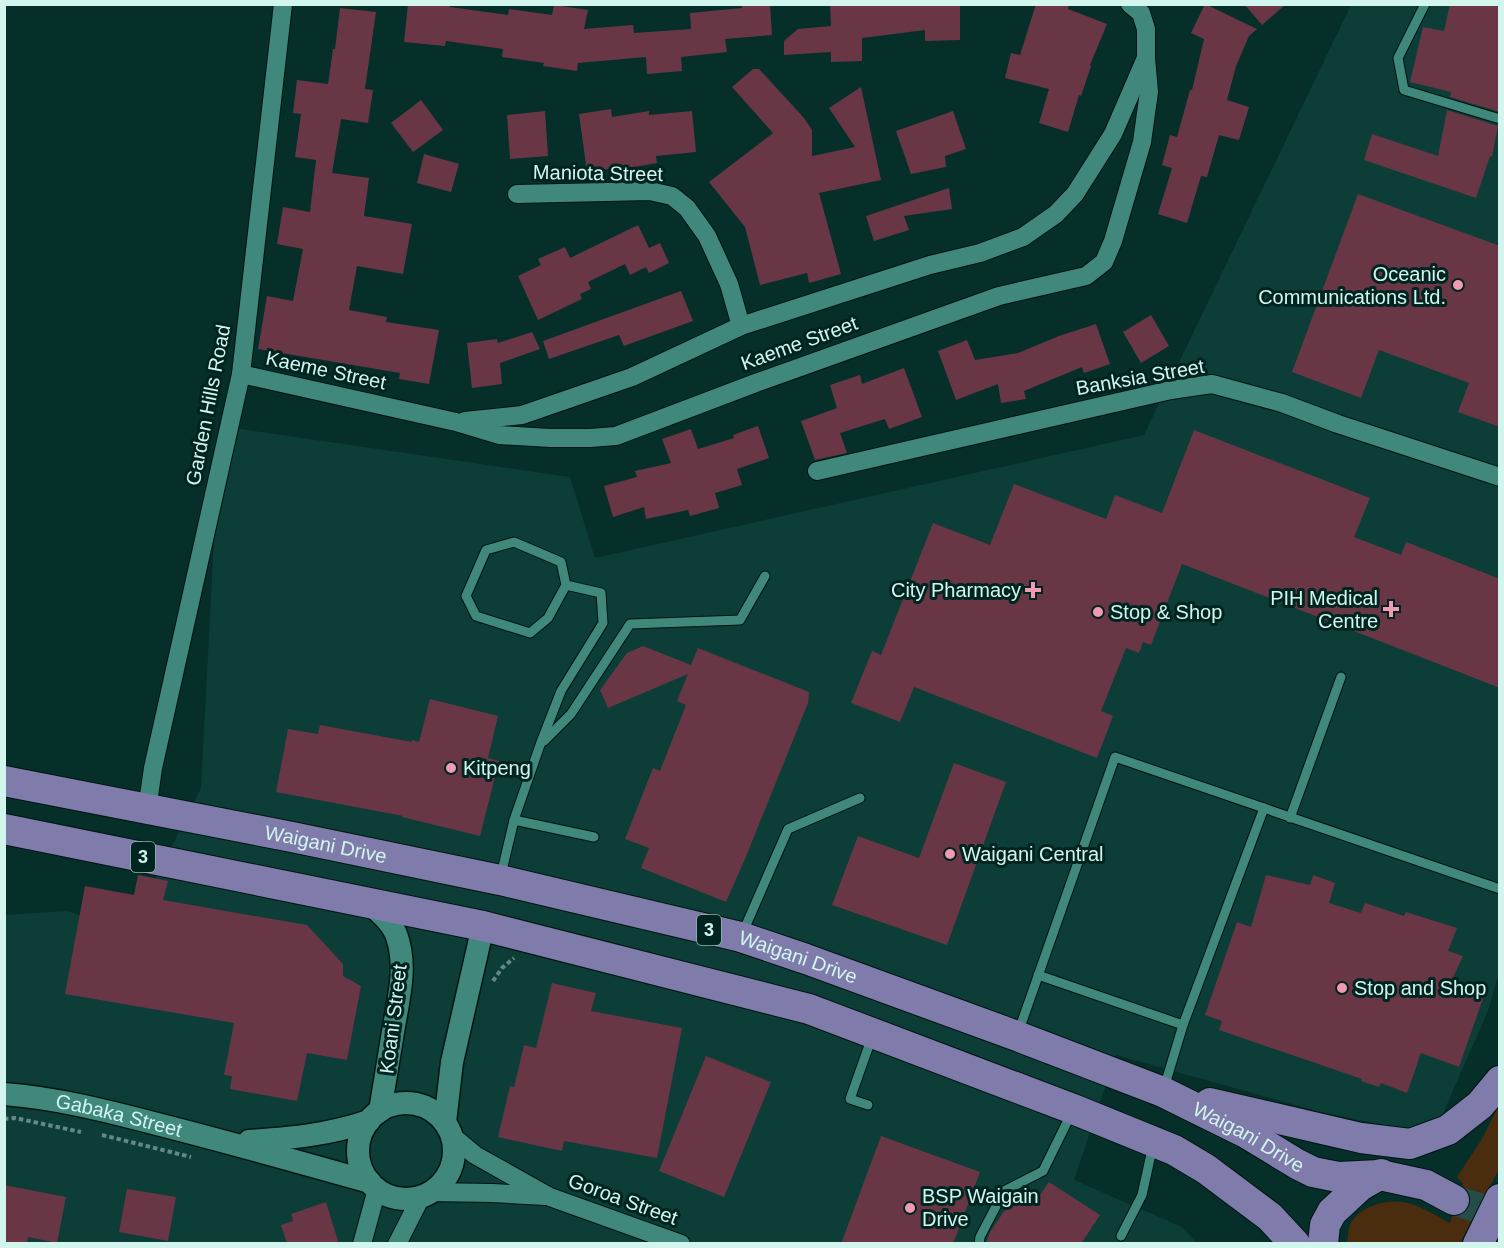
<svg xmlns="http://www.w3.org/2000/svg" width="1504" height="1248" viewBox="0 0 1504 1248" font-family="Arial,sans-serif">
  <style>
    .built { fill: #0c3d36 }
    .green { fill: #4a2c0f }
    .building { fill: #693646 }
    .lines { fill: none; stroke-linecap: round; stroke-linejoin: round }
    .trunk-tunnel { stroke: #254d47; stroke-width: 30; stroke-dasharray: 30 15; stroke-linecap: butt }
    .service-casing { stroke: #011512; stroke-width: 11 }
    .minor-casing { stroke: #011512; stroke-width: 20 }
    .tertiary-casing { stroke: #011512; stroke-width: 25 }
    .trunk-casing { stroke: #011512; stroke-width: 32 }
    .path { stroke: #638983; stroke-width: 4; stroke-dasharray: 4.5 3; stroke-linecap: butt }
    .service { stroke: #3f887b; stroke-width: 9 }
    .minor { stroke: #3f887b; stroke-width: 18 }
    .tertiary { stroke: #3f887b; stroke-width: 22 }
    .trunk { stroke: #7f7baa; stroke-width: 30 }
    .poi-dot { fill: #f19ab3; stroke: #002520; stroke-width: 2 }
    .labels { text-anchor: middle; stroke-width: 6; stroke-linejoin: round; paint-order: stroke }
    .shield { fill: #002520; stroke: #93b7b0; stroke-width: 1.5 }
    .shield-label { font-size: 18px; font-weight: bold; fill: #d2f5ee }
    .street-label { font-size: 20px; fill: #d2f5ee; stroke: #002520 }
    .poi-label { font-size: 20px; fill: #d2f5ee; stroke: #002520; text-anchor: start }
  </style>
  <rect width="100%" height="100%" fill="#062f29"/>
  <polygon class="built" points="1351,5 1499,5 1499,972 1488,1011 1433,1136 1317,1111 1116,1055 1074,1180 1182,1227 1197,1243 5,1244 5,915 67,911 129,931 201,788 220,426 570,477 595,558 1144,435"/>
  <path class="green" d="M1499,1105V1169L1460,1243L1347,1244C1348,1238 1348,1230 1350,1225C1358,1207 1385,1199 1403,1202C1418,1204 1437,1216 1450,1223L1463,1184L1457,1177L1482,1139Z"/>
  <g class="building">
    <polygon points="408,4 450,4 450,7 508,15 509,9 552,15 554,5 588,10 584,29 633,25 634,33 691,29 690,13 742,8 742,4 770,4 772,35 725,39 727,52 681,57 682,71 647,74 646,57 578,63 577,71 543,66 544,63 502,57 503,49 446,41 445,46 404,42"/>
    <polygon points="830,4 960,4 960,40 925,41 925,30 862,38 862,61 831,62 831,52 784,55 784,41 798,29 831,26"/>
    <polygon points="1036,4 1069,4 1068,9 1107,24 1090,65 1091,66 1081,96 1079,95 1068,132 1039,123 1049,89 1005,78 1011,53 1020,55"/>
    <polygon points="1205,4 1257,29 1249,36 1236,66 1227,100 1249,107 1239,140 1219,135 1207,177 1201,176 1187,223 1158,214 1172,168 1162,165 1170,135 1177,137 1190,90 1192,90 1204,39 1191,33"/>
    <polygon points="1244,4 1286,4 1262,25"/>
    <polygon points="1450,4 1500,4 1500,112 1450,97 1451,92 1410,82 1423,27 1444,31"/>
    <polygon points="340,8 376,12 365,89 373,90 368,123 341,119 332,173 369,178 364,216 412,224 403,274 357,266 349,310 387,317 386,322 439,330 429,384 399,379 400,373 258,349 267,296 293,301 303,249 277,244 283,207 310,212 316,160 295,157 301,114 293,113 297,80 328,84 333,49 335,49"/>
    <polygon points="753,69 759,69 804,118 812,130 812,156 855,147 829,108 861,87 881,180 819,193 841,274 809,283 807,273 760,285 745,227 709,182 773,133 732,87"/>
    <polygon points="421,100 443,130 413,152 391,123"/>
    <polygon points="611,109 612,117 649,111 649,115 692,111 696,152 656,156 657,163 628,168 628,166 587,172 579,114"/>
    <polygon points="1447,110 1498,126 1492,157 1490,156 1476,198 1364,160 1372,134 1438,156"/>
    <polygon points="545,111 548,156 510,159 507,115"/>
    <polygon points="953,111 966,149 945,156 946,167 911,174 896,131"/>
    <polygon points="424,154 459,164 451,192 417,183"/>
    <polygon points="949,188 952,209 904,216 909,230 874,241 866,216"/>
    <polygon points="1358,194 1500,246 1500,427 1458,412 1469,383 1379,350 1361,398 1292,372"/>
    <polygon points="638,225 649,248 660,243 669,263 649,273 646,267 630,275 625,264 588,282 591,289 580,294 582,299 538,320 518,276 541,265 538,259 565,247 570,258"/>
    <polygon points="681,291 693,321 624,346 619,335 549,359 543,341"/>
    <polygon points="1151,315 1169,346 1141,363 1123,332"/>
    <polygon points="1096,324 1110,364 1084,373 1082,367 1024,391 1026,399 1001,403 998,384 956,400 938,351 967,340 975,360 1018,353 1059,336"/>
    <polygon points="532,332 540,349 500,363 502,384 472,388 467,343 497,339 498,343"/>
    <polygon points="904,368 922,417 889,429 885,419 840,433 847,453 815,460 801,421 837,408 830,385 860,375 862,384"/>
    <polygon points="758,426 769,458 737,469 742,485 715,493 719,508 690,516 688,510 646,519 644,507 613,517 604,486 637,477 635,471 671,463 662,439 691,429 698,449 734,438 733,435"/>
    <polygon points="1194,430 1370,498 1354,537 1401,555 1406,542 1500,579 1500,688 1182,564 1151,645 1143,642 1139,653 1126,648 1101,711 1113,716 1097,758 914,687 900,722 851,703 872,651 881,655 933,523 990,545 1014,484 1106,519 1115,495 1162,513"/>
    <polygon points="643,646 691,665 698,648 809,692 808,703 745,859 726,902 641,868 649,848 625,839 653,768 660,771 686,705 677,701 688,674 608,708 600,690 627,653"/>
    <polygon points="430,699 498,716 488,758 499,761 480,836 402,817 403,816 276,792 288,729 318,734 320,725 412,742 412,740 419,742"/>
    <polygon points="954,763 1006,782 947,945 832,905 858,836 919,858"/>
    <polygon points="138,875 168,881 163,900 307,925 343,964 343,976 361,986 347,1060 307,1053 297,1101 230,1089 232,1076 224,1075 234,1023 65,994 85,886 134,895"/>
    <polygon points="1266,875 1310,885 1313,875 1335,883 1329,903 1361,913 1365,903 1404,916 1406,912 1457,928 1448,951 1463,956 1451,982 1485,993 1459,1067 1421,1053 1407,1093 1381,1083 1379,1087 1361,1081 1362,1079 1219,1030 1222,1021 1205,1015 1237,922 1251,927"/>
    <polygon points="552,983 596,993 591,1011 682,1028 657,1158 564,1141 562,1151 498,1137 510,1086 514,1087 524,1045 536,1048"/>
    <polygon points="706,1056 771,1082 724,1197 659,1171"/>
    <polygon points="881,1136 980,1172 953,1244 841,1244"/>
    <polygon points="1049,1182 1100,1215 1081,1244 986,1244 990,1232 1015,1195 1032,1206"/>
    <polygon points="4,1185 66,1197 57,1243 28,1237 27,1244 4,1244"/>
    <polygon points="127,1189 176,1197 168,1241 119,1232"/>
    <polygon points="326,1202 339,1244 287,1244 281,1225 293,1221 291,1214"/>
  </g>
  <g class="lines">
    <polyline class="trunk-tunnel" points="1454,1200 1500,1215"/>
    <defs>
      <g id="service">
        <polyline points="1425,4 1398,58 1404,90 1500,119"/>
        <polyline points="544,741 571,714 630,624 740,620 765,576"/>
        <polyline points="1290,818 1341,677"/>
        <polyline points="514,820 540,745 561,691 603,623 601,593 566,585 548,618 530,633 476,616 466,596 486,550 514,542 561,562 566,585"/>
        <polyline points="501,875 514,820 594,837"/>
        <polyline points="743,932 788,829 860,798"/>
        <polyline points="1038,975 1183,1025"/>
        <polyline points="1018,1033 1115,757 1500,889"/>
        <polyline points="1164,1088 1183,1025 1264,808"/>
        <polyline points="868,1105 850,1099 872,1037"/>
        <polyline points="1121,1236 1142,1195 1153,1145"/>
        <polyline points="979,1244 980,1237 1004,1191 1043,1171 1072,1112"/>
      </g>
      <g id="minor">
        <polyline points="517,194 650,191 672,196 687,208 707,236 729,284 741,326"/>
        <polyline points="241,374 456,422 499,435 550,438 590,438 616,436 753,384 999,296 1086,276 1104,262 1113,241 1142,142 1149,92 1146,58 1146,29 1141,13 1130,4"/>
        <polyline points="465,421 522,415 632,377 741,326 930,265 980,253 1023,237 1056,214 1075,194 1113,134 1145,60"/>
        <polyline points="817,471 1171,390 1212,384 1282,403 1338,424 1500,477"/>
        <polyline points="146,809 149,796 153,768 241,374 283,4"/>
        <polyline points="451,1135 475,1155 550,1197 681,1244"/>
        <polyline points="429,1192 493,1193 545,1196"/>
        <polyline points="362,1244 377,1189"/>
        <polyline points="397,1244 422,1195"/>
      </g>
      <g id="tertiary">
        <path d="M368,902C379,912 393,923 397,937C408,969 397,1005 392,1038C388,1062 384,1086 380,1111"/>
        <path id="s1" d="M4,1094C57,1098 107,1111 157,1124C228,1142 299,1162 370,1182"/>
        <circle cx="406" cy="1151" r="48"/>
        <polyline points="445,1122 452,1062 483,926"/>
        <path d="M249,1141C292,1138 328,1135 369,1121"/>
      </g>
      <g id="trunk">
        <path id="s2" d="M4,781L292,837L500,880L741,937L806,959L1017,1036L1163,1092L1246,1133L1297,1164L1313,1172L1338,1177L1380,1175L1426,1185L1454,1200"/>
        <polyline points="4,829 483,926 809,1009 1073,1109 1174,1150 1206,1169 1270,1217 1295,1244"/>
        <polyline points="1210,1103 1361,1138 1410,1144 1448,1130 1480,1105 1500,1081"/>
        <polyline points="1323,1244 1325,1225 1332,1212 1360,1186 1381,1174"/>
        <polyline points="1478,1244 1500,1199"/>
      </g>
    </defs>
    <use href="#service" class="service-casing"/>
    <use href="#minor" class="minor-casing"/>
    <use href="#tertiary" class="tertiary-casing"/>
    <use href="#trunk" class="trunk-casing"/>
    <g class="path">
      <polyline points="493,981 502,968 514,958"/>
      <polyline points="4,1119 15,1118 81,1132"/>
      <polyline points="102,1135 191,1157"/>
    </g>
    <use href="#service" class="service"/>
    <use href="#minor" class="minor"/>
    <use href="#tertiary" class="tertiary"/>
    <use href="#trunk" class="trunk"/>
  </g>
  <g class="poi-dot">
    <circle cx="1458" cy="285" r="6"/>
    <path d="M1030 581h6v6h6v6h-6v6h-6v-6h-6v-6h6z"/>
    <path d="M1388 600h6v6h6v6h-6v6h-6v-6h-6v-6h6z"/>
    <circle cx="1098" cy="612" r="6"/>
    <circle cx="451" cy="768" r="6"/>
    <circle cx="950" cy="854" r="6"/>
    <circle cx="1342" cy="988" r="6"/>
    <circle cx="910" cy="1208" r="6"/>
  </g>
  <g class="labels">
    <g class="shield">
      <rect x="131" y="842" width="24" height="30" rx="4.5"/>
      <rect x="697" y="915" width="24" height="30" rx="4.5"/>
    </g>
    <g class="shield-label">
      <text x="143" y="863">3</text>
      <text x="709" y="936">3</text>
    </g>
    <g class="street-label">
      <text transform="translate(598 173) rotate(1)" y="7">Maniota Street</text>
      <text transform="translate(799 343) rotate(-20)" y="7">Kaeme Street</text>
      <text transform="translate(326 370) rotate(12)" y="7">Kaeme Street</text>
      <text transform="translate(1140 377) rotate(-10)" y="7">Banksia Street</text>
      <text transform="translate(208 405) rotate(-79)" y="7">Garden Hills Road</text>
      <text dy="7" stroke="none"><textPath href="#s2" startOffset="328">Waigani Drive</textPath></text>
      <text dy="7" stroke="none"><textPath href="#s2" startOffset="814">Waigani Drive</textPath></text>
      <text transform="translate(393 1019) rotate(-83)" y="7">Koani Street</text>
      <text dy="7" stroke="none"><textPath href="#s1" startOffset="117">Gabaka Street</textPath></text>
      <text dy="7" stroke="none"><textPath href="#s2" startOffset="1300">Waigani Drive</textPath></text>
      <text transform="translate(623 1199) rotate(20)" y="7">Goroa Street</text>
    </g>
    <g class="poi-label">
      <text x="1446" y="281" text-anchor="end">Oceanic<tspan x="1446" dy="23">Communications Ltd.</tspan></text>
      <text x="1021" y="597" text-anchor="end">City Pharmacy</text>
      <text x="1378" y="605" text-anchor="end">PIH Medical<tspan x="1378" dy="23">Centre</tspan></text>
      <text x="1110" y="619">Stop &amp; Shop</text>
      <text x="463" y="775">Kitpeng</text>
      <text x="962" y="861">Waigani Central</text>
      <text x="1354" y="995">Stop and Shop</text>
      <text x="922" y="1203">BSP Waigain<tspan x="922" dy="23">Drive</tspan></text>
    </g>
  </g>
  <rect width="1504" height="1248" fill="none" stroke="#d2f5ee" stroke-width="12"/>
</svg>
